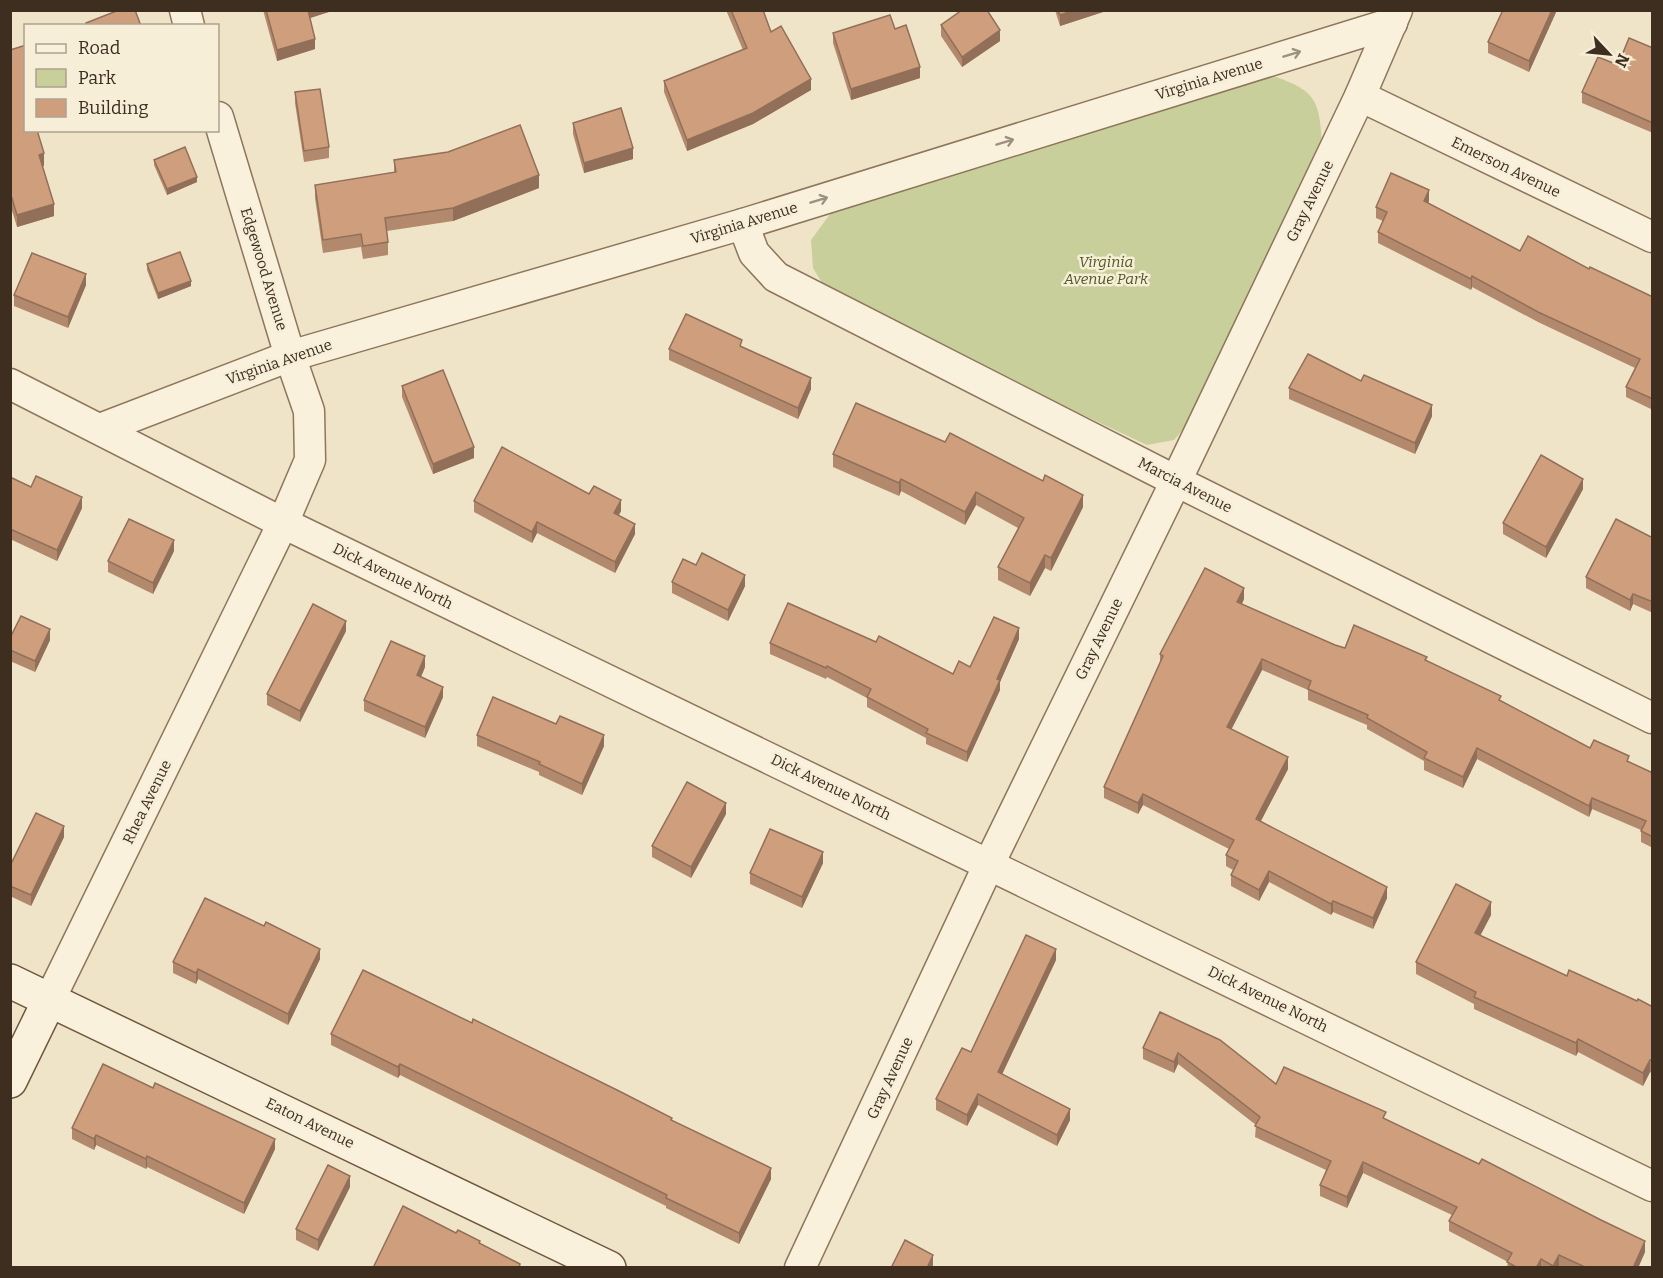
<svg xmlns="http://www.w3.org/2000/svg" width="1663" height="1278" viewBox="0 0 1663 1278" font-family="Bitter,serif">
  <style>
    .green { fill: #c9cf9b }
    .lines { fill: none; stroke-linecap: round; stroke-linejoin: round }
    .street-casing { stroke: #8d765c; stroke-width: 33 }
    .secondary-casing { stroke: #6f573f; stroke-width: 36 }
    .street { stroke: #faf1dc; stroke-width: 30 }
    .secondary { stroke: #faf1dc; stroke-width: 33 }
    .wall { fill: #b2896c }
    .shaded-wall { fill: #916f58 }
    .building { fill: #cf9f7d; stroke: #916f58; stroke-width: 1.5 }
    .oneway { stroke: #9c907e }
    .labels { text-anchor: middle; stroke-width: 5; stroke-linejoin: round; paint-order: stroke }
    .street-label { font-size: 15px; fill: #3d2e20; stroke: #f7eed8 }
    .park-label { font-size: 15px; font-style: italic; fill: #4d5a26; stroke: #f7eed8 }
  </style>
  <rect width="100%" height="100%" fill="#f0e4c8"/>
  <path class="green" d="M1271,75C1315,91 1319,97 1322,144L1186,426L1174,440L1147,445L830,296L813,268L811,240L833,210Z"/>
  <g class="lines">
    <defs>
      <g id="street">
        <polyline points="185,10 189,26"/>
        <polyline points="1360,96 1652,237"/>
        <polyline points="743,224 754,253 776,277 1176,481 1652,718"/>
        <polyline points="10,384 283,523 1652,1186"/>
        <polyline points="100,429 290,356 743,224 1392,23"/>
        <polyline points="50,999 283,523 310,460 309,411 290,356 218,117"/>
        <polyline points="800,1268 989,864 1176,481 1360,96 1397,10"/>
      </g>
      <g id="secondary">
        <polyline points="10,981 609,1268"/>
        <polyline points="10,1081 50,999"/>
      </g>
    </defs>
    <use href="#street" class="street-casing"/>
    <use href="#secondary" class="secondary-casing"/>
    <use href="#street" class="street"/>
    <use href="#secondary" class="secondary"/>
  </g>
  <g class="wall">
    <polygon points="263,10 335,10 310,18 315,49 277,61"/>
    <polygon points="726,10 763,10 771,32 811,90 753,124 687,151 664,92 664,81 743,50"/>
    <polygon points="1055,10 1103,10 1103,12 1060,26"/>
    <polygon points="1503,10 1557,10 1529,72 1488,53 1488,42"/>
    <polygon points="941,25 1000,41 962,67 941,36"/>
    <polygon points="833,33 920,78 851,100 833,43"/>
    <polygon points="1653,48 1653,133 1582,103 1582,92 1618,65"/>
    <polygon points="10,50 26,130 44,166 42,166 54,216 17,227 10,204"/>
    <polygon points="295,92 329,147 329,158 304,162 295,103"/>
    <polygon points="573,123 633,159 584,173 573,134"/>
    <polygon points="154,160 197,182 167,195 154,165"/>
    <polygon points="394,160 539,188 453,221 387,231 388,242 388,255 363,259 361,247 323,253 315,198 315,185 394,173"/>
    <polygon points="1429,201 1428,203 1520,251 1589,269 1653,297 1653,410 1626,397 1626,387 1635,368 1538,322 1472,287 1471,290 1378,243 1378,232 1383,221 1376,218 1376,207"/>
    <polygon points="147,264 191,286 158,299 147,270"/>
    <polygon points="86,285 68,328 14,306 14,295"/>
    <polygon points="742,347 811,389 798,419 669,360 669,349"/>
    <polygon points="402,386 474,458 433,474 402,397"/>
    <polygon points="1289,388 1432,416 1415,454 1289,399"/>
    <polygon points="833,454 1083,507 1051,571 1045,568 1030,596 998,580 998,567 1018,528 976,505 965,525 901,491 899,496 833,467"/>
    <polygon points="10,477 31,487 82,508 57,561 10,539"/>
    <polygon points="1583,489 1546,558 1503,534 1503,523"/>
    <polygon points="474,501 621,511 619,515 635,534 615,573 537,533 532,543 474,512"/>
    <polygon points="1653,538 1653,613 1633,604 1630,611 1586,588 1586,577"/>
    <polygon points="174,551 153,594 108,572 108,561"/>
    <polygon points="696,565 745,586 728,621 672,593 672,582"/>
    <polygon points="1244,599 1242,604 1335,645 1345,648 1427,661 1590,748 1629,762 1653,773 1653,848 1641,842 1641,830 1592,809 1589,817 1477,759 1463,788 1424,770 1424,761 1367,729 1367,725 1308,700 1308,690 1262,670 1231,729 1288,769 1261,821 1387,898 1373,929 1333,912 1331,915 1269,882 1259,901 1231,886 1231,875 1233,870 1226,866 1226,855 1229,849 1143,805 1138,814 1104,798 1104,787 1160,662 1160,654"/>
    <polygon points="346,631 300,722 267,705 267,694"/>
    <polygon points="10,638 50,640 35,672 10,661"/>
    <polygon points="1019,639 1000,682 1000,690 967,762 926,744 926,738 867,707 867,698 827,677 826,679 770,654 770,643 876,642 953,674 970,667"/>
    <polygon points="425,667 421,677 443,697 425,738 364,711 364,700"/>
    <polygon points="477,735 604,746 582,795 539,775 539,772 477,746"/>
    <polygon points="726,814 691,878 652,857 652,846"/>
    <polygon points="64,837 31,906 10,896 10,866"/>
    <polygon points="823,863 802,908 750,884 750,873"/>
    <polygon points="1491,915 1480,935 1567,976 1653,1007 1653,1074 1650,1072 1643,1086 1578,1052 1576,1056 1474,1009 1474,1004 1416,974 1416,962"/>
    <polygon points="320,959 288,1025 198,979 196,984 173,973 173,962"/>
    <polygon points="1056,960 1002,1074 1070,1120 1057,1146 978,1105 967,1126 936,1110 936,1099 971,1052"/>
    <polygon points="1160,1012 1276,1084 1386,1119 1645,1252 1638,1268 1564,1268 1559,1266 1558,1268 1507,1268 1508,1262 1449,1231 1449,1221 1452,1215 1363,1173 1347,1208 1320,1196 1320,1185 1326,1170 1255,1137 1256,1125 1178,1064 1174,1073 1143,1059 1143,1048"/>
    <polygon points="331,1034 771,1179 739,1244 666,1208 666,1206 400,1075 398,1078 331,1045"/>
    <polygon points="72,1128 275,1149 244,1214 147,1167 146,1169 96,1145 94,1150 72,1139"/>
    <polygon points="350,1187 318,1251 296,1240 296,1229"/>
  </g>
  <g class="shaded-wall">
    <polygon points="307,10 335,10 307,19"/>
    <polygon points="1075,10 1103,10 1103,12 1060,26 1060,15"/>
    <polygon points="1552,10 1557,10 1529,72 1529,61"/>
    <polygon points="1000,30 1000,41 962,67 962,57"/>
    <polygon points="315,39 315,49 277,61 277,50"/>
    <polygon points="920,67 920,78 851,100 851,89"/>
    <polygon points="811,79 811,90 753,124 687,151 687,140"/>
    <polygon points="633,148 633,159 584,173 584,163"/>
    <polygon points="44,153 44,166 39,167 39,155"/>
    <polygon points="539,175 539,188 453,221 453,208"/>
    <polygon points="197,177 197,182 167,195 167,189"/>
    <polygon points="1429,190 1429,201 1424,211 1424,201"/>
    <polygon points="54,204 54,216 17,227 17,215"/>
    <polygon points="86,274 86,285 68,328 68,317"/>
    <polygon points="1472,276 1472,287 1471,290 1471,279"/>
    <polygon points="191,281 191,286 158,299 158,293"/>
    <polygon points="811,378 811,389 798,419 798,408"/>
    <polygon points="1432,405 1432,416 1415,454 1415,443"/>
    <polygon points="474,447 474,458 433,474 433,464"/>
    <polygon points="901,479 901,491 899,496 899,483"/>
    <polygon points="1583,479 1583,489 1546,558 1546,547"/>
    <polygon points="976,492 976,505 965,525 965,512"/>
    <polygon points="1083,495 1083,507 1051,571 1051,558"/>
    <polygon points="82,497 82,508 57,561 57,550"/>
    <polygon points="621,500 621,511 614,523 614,513"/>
    <polygon points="537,522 537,533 532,543 532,532"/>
    <polygon points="635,524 635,534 615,573 615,562"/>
    <polygon points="174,540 174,551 153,594 153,583"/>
    <polygon points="1045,555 1045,568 1030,596 1030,583"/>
    <polygon points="745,575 745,586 728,621 728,610"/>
    <polygon points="1244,588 1244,599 1237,613 1237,602"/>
    <polygon points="1633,594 1633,604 1630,611 1630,600"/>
    <polygon points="346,621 346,631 300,722 300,711"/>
    <polygon points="1019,628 1019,639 1000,682 1000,690 967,762 967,752 997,679"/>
    <polygon points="50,629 50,640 35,672 35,661"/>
    <polygon points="425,656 425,667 417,686 417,675"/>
    <polygon points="1262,659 1262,670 1227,738 1227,727"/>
    <polygon points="443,687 443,697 425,738 425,727"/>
    <polygon points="604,735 604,746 582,795 582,784"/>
    <polygon points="1477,748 1477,759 1463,788 1463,777"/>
    <polygon points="1288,757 1288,769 1256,830 1256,819"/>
    <polygon points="1143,794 1143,805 1138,814 1138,803"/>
    <polygon points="1592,798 1592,809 1589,817 1589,806"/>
    <polygon points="726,803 726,814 691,878 691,867"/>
    <polygon points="64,826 64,837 31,906 31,895"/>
    <polygon points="823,852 823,863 802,908 802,897"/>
    <polygon points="1269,871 1269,882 1259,901 1259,890"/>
    <polygon points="1387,887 1387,898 1373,929 1373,918"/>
    <polygon points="1333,901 1333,912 1331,915 1331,904"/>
    <polygon points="1491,902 1491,915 1475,946 1475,933"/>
    <polygon points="320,949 320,959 288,1025 288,1014"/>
    <polygon points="1056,949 1056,960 998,1083 998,1072"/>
    <polygon points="198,969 198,979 196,984 196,973"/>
    <polygon points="1578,1039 1578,1052 1576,1056 1576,1043"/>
    <polygon points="1178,1053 1178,1064 1174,1073 1174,1062"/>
    <polygon points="1650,1060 1650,1072 1643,1086 1643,1073"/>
    <polygon points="400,1064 400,1075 398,1078 398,1067"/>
    <polygon points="978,1094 978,1105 967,1126 967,1115"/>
    <polygon points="1070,1109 1070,1120 1057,1146 1057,1135"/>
    <polygon points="96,1135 96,1145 94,1150 94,1139"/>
    <polygon points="275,1139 275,1149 244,1214 244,1203"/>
    <polygon points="147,1156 147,1167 146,1169 146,1159"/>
    <polygon points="1363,1162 1363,1173 1347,1208 1347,1197"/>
    <polygon points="771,1168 771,1179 739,1244 739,1233"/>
    <polygon points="350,1176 350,1187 318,1251 318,1240"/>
    <polygon points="1645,1241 1645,1252 1638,1268 1633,1268"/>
    <polygon points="933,1255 933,1265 932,1268 927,1268"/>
    <polygon points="1559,1255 1559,1266 1558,1268 1553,1268"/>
    <polygon points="1541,1259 1541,1268 1536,1268"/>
  </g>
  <g class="building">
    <polygon points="119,10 135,10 141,26 87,26 86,23"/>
    <polygon points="266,10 308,10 315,39 277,50"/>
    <polygon points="731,10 763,10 771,32 781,26 811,79 753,113 687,140 664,81 747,48"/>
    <polygon points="962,10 987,10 1000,30 962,57 941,25"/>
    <polygon points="1058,10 1075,10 1060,15"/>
    <polygon points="1503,10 1552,10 1529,61 1488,42"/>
    <polygon points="890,15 895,29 906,25 920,67 851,89 833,33"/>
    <polygon points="1629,38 1653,48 1653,123 1582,92 1598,57 1618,65"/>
    <polygon points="26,45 26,130 37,130 44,153 39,155 54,204 17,215 10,192 10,50"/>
    <polygon points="320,89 329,147 304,151 295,92"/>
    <polygon points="621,108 633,148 584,163 573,123"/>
    <polygon points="520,125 539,175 453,208 385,218 388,242 363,246 361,234 323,240 315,185 396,172 394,160 448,152"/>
    <polygon points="185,147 197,177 167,189 154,160"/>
    <polygon points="1391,173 1429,190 1424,201 1520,251 1528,236 1589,269 1590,267 1653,297 1653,399 1626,387 1640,359 1538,312 1472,276 1471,279 1378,232 1387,212 1376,207"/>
    <polygon points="180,252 191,281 158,293 147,264"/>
    <polygon points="32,253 86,274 68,317 14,295"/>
    <polygon points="686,314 742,340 740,346 811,378 798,408 669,349"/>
    <polygon points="1308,354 1361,381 1364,375 1432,405 1415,443 1289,388"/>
    <polygon points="443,370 474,447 433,464 402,386"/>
    <polygon points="856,403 945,442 950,433 1043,481 1045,475 1083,495 1051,558 1045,555 1030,583 998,567 1024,518 976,492 965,512 901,479 899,483 833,454"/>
    <polygon points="502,447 589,494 594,486 621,500 614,513 635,524 615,562 537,522 532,532 474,501"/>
    <polygon points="1541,455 1583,479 1546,547 1503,523"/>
    <polygon points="36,476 82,497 57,550 10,529 10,477 31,487"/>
    <polygon points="129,519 174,540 153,583 108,561"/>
    <polygon points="1616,519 1653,538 1653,602 1633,594 1630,600 1586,577"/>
    <polygon points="702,553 745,575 728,610 672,582 683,559 696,565"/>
    <polygon points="1205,568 1244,588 1237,602 1335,645 1345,648 1354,625 1427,657 1425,660 1501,696 1499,700 1590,748 1594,740 1629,756 1627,761 1653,773 1653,837 1641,831 1646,821 1592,798 1589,806 1477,748 1463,777 1424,758 1427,752 1367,718 1368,715 1308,689 1311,681 1262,659 1227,727 1288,757 1256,819 1387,887 1373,918 1333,901 1331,904 1269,871 1259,890 1231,875 1238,861 1226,855 1234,840 1143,794 1138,803 1104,787 1163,656 1160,654"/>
    <polygon points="788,603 876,642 879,636 953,674 959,661 970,667 994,617 1019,628 997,679 1000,680 967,752 926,733 928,729 867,697 871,689 827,666 826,668 770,643"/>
    <polygon points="313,604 346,621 300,711 267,694"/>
    <polygon points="21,616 50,629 35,661 10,650 10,638"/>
    <polygon points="391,641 425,656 417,675 443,687 425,727 364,700"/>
    <polygon points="493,697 556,724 560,716 604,735 582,784 539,764 540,762 477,735"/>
    <polygon points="687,782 726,803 691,867 652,846"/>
    <polygon points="36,813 64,826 31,895 10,886 10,866"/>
    <polygon points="770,829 823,852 802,897 750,873"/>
    <polygon points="1456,884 1491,902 1475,933 1567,976 1569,970 1637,1001 1638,999 1653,1007 1653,1061 1650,1060 1643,1073 1578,1039 1576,1043 1474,997 1476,992 1416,962"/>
    <polygon points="205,898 264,926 266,922 320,949 288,1014 198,969 196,973 173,962"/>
    <polygon points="1026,935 1056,949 998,1072 1070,1109 1057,1135 978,1094 967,1115 936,1099 962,1048 971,1052"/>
    <polygon points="363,970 472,1023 473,1019 619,1091 672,1118 671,1120 771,1168 739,1233 666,1198 667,1195 400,1064 398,1067 331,1034"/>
    <polygon points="1160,1012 1220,1040 1276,1084 1284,1067 1386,1112 1383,1118 1479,1164 1482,1159 1601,1220 1645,1241 1633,1268 1587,1268 1559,1255 1553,1266 1541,1259 1536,1268 1518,1268 1507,1262 1512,1253 1449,1221 1457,1207 1363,1162 1347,1197 1320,1185 1331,1161 1255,1126 1260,1117 1178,1053 1174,1062 1143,1048"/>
    <polygon points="103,1064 153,1088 155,1083 275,1139 244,1203 147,1156 146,1159 96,1135 94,1139 72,1128"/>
    <polygon points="328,1165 350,1176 318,1240 296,1229"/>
    <polygon points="403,1206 456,1233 458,1230 480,1241 479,1243 520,1264 519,1268 373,1268"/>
    <polygon points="905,1240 933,1255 927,1268 891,1268"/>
  </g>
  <defs><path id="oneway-shaft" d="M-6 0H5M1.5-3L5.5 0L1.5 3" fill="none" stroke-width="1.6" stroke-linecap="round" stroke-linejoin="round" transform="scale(1.5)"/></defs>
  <g class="oneway">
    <use href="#oneway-shaft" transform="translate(1292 54) rotate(-17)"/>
    <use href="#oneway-shaft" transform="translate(1005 142) rotate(-17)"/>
    <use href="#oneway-shaft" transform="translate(819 200) rotate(-17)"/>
  </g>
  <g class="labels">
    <g class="street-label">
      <text transform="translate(1209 79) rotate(-17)" y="5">Virginia Avenue</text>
      <text transform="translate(1506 167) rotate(26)" y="5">Emerson Avenue</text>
      <text transform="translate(1310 201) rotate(-64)" y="5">Gray Avenue</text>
      <text transform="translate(744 223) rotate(-17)" y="5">Virginia Avenue</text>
      <text transform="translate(264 269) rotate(73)" y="5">Edgewood Avenue</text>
      <text transform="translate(279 362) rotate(-19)" y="5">Virginia Avenue</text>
      <text transform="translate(1185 485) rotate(27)" y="5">Marcia Avenue</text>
      <text transform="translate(393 576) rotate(26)" y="5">Dick Avenue North</text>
      <text transform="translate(1099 639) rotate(-64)" y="5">Gray Avenue</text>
      <text transform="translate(831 787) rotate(26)" y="5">Dick Avenue North</text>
      <text transform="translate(147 802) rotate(-64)" y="5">Rhea Avenue</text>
      <text transform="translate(1268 999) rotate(26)" y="5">Dick Avenue North</text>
      <text transform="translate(890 1078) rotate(-65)" y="5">Gray Avenue</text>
      <text transform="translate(310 1123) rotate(26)" y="5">Eaton Avenue</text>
    </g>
    <g class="park-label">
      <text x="1106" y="267">Virginia<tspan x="1106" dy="17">Avenue Park</tspan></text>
    </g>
  </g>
  <rect width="1663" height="1278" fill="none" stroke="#3d2e20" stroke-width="24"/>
  <rect x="24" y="24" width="195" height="108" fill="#f7eed8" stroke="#ada18e" stroke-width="1.5"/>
  <rect x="36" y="44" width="30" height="9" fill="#faf1dc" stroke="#ada18e" stroke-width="1.5"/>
  <text x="78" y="54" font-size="18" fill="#3d2e20">Road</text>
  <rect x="36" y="69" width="30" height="18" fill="#c9cf9b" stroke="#ada18e" stroke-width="1.5"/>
  <text x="78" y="84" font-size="18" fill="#3d2e20">Park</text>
  <rect x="36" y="99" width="30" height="18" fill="#cf9f7d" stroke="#ada18e" stroke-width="1.5"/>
  <text x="78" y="114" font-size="18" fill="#3d2e20">Building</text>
  <g transform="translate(1609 54) rotate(116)" stroke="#f7eed8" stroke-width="4.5" paint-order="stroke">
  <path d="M0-4.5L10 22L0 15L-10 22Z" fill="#3d2e20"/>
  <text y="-9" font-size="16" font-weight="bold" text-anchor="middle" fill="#3d2e20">N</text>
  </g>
</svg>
